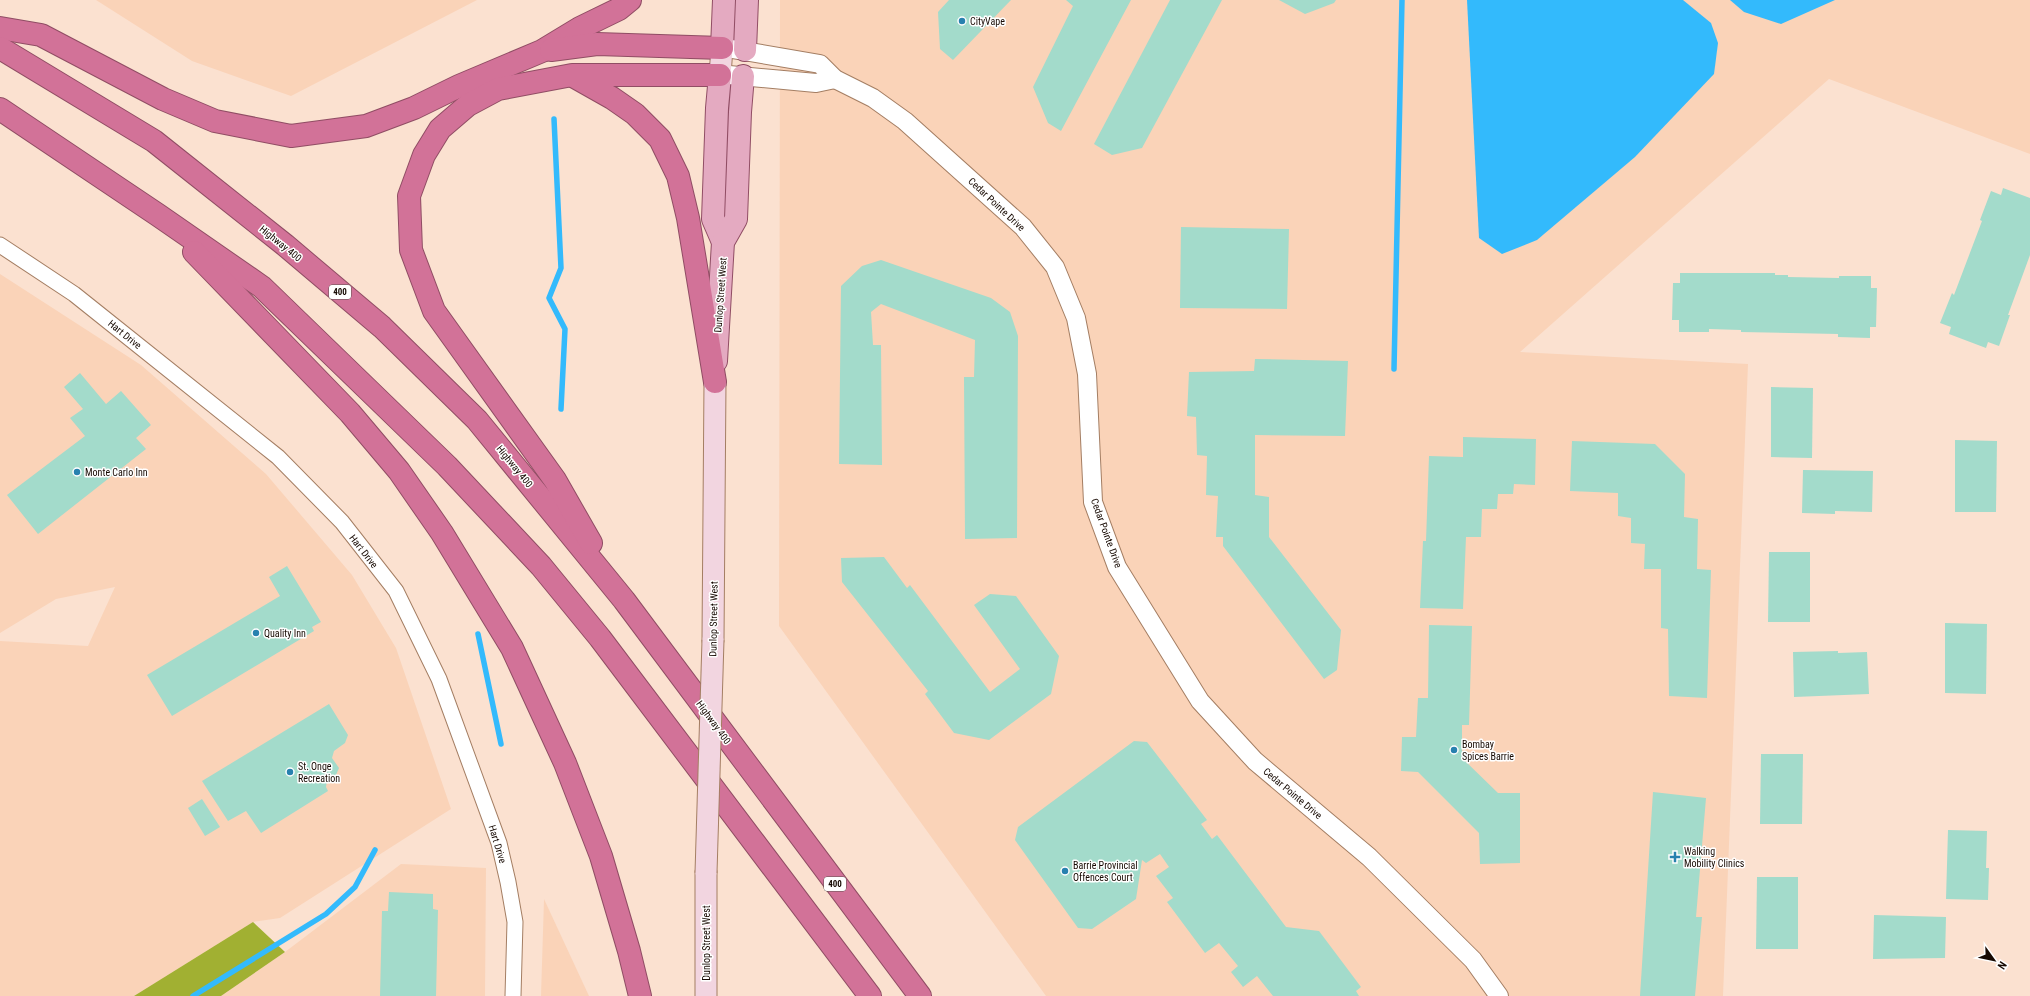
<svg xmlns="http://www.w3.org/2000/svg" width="2030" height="996" viewBox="0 0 2030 996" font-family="'Roboto Condensed',sans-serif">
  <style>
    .built { fill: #fad3b8 }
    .forest { fill: #a1b032 }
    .water { fill: #33bafc }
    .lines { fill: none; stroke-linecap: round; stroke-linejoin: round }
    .stream { stroke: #33bafc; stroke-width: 5.5 }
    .building { fill: #a3dbcb }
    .minor-casing { stroke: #a47e63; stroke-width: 17 }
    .tertiary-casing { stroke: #a47e63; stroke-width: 20 }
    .secondary-casing { stroke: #a47e63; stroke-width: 23 }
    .primary-casing { stroke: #904d64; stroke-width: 24 }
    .motorway-casing { stroke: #904d64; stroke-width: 24 }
    .minor { stroke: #fff; stroke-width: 15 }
    .tertiary { stroke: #fff; stroke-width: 18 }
    .secondary { stroke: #f2d5e0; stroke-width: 21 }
    .primary { stroke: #e4aac1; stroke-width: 22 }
    .motorway { stroke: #d27298; stroke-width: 22 }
    .secondary-bridge-casing { stroke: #a47e63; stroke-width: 23; stroke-linecap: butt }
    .secondary-bridge { stroke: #f2d5e0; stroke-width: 21 }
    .poi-dot { fill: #2781af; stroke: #fff; stroke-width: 1.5 }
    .labels { text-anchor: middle; stroke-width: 3; stroke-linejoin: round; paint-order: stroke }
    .shield { fill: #fff; stroke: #5c534e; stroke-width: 1 }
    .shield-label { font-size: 9px; font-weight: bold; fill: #160902 }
    .poi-label { font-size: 10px; fill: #160902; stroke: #fff; text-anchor: start }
    .street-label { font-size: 10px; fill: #160902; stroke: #fff }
  </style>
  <rect width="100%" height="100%" fill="#fbe1d0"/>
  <g class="built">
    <polygon points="96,0 477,0 291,96 192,61"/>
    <polygon points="780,0 2030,0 2030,154 1829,79 1520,352 1748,364 1723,996 1046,996 779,626"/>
    <polygon points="0,274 141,365 266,474 352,575 396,648 451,809 280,918 253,922 134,996 0,996 0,641 88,646 115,587 56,599 0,633"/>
    <polygon points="401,864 486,868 485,996 221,996 285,952"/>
    <polygon points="544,899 589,996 541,996"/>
  </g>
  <polygon class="forest" points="253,922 285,952 221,996 134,996"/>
  <g class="water">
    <polygon points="1467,0 1683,0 1711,23 1718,43 1714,74 1635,157 1537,240 1502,254 1479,238"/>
    <polygon points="1730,0 1835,0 1781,24 1744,12"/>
  </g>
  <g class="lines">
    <g class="stream">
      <polyline points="554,119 561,268 549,298 565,329 561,409"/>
      <polyline points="1394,369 1402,0"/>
      <polyline points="478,634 501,744"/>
      <polyline points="193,996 326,914 355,887 375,850"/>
    </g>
  </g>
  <g class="building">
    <polygon points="949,0 1011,0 953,60 940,49 938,12"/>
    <polygon points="1066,0 1131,0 1061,131 1048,123 1033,87 1073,6"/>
    <polygon points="1170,0 1222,0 1142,148 1112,155 1094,144"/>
    <polygon points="1279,0 1336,0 1334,3 1305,14"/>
    <polygon points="2003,188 2030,198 2030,255 2008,315 2010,315 1999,346 1988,342 1986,348 1949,334 1951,327 1940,323 1952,293 1954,295 1982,221 1980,220 1991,191 2001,195"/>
    <polygon points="1181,227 1289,229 1287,309 1180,308"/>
    <polygon points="881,260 991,298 1010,312 1018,336 1017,538 965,539 964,377 974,377 975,340 881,304 871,312 873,345 881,345 882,465 839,464 841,286 862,266"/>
    <polygon points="1680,273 1775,273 1775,275 1788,275 1788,277 1839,278 1839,276 1871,276 1871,288 1877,288 1876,327 1870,327 1870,338 1838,337 1838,334 1741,332 1741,330 1709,329 1709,332 1679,332 1679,320 1672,320 1673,283 1680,283"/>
    <polygon points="1255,359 1348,361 1345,436 1255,435 1255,495 1269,497 1269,537 1341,630 1337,670 1324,679 1223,546 1223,537 1216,537 1218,496 1206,495 1207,456 1197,455 1196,417 1187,416 1189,372 1254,371"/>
    <polygon points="80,373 106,404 121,391 151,425 136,438 146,449 38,534 7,495 85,436 70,418 83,409 64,387"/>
    <polygon points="1771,387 1813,388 1812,458 1771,457"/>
    <polygon points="1463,437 1536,439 1535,485 1514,484 1513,494 1498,494 1497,509 1482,509 1481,537 1466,537 1463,609 1420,608 1423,541 1426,541 1429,456 1463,457"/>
    <polygon points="1955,440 1997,441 1996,512 1955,512"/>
    <polygon points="1572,441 1655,444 1685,474 1684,517 1698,519 1697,569 1711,570 1707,698 1669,696 1668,629 1661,628 1661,569 1644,569 1645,544 1631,543 1631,518 1618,516 1618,493 1570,491"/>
    <polygon points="1803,470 1873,471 1872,512 1835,511 1835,514 1802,513"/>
    <polygon points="1769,552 1810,552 1810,622 1768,622"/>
    <polygon points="884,557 907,588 910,585 990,692 1020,669 974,605 990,594 1016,596 1059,656 1051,694 989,740 954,733 925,694 928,691 842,582 841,558"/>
    <polygon points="287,566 321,622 312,627 314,631 172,716 147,675 280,596 269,577"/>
    <polygon points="1945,623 1987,624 1986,694 1945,693"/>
    <polygon points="1429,625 1472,626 1469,725 1462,725 1462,758 1498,793 1520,793 1520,863 1480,864 1479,833 1418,772 1401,771 1402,737 1416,737 1418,698 1428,698"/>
    <polygon points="1838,651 1838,653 1867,652 1869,694 1794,697 1793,652"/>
    <polygon points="329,704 348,735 345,743 334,751 332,758 339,768 336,775 327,781 326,787 328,791 261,833 246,811 228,821 202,781"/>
    <polygon points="1134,741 1147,742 1207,820 1201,824 1212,839 1217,835 1286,927 1319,931 1361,987 1356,991 1359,996 1273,996 1257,976 1243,987 1231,972 1238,966 1219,943 1205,953 1167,902 1173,898 1156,876 1169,867 1160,854 1146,863 1142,860 1136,899 1092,929 1078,928 1015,840 1018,827"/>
    <polygon points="1761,754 1803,754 1802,824 1760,824"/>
    <polygon points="1653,792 1706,798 1696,917 1702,917 1695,996 1640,996"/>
    <polygon points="202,799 220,827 205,836 188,808"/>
    <polygon points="1948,830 1987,831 1986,868 1989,868 1988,900 1946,899"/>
    <polygon points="1757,877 1798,877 1798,949 1756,949"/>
    <polygon points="389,892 433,894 433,909 438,910 436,996 380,996 382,911 388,911"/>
    <polygon points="1874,915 1946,917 1945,958 1873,959"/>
  </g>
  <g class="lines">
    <defs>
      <polyline id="minor" points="0,245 74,294 278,457 342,522 396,591 439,679 499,843 508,882 515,922 513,996"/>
      <g id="tertiary">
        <polyline points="732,49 820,64 835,79 873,98 905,121 1023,227 1055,267 1076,318 1087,374 1093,502 1117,567 1200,701 1255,761 1369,857 1473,960 1499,996"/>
        <polyline points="729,75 816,83 835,79"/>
      </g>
      <g id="secondary">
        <polyline points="720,75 722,48"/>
        <polyline points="713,640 715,382"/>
        <polyline points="706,996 706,873"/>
      </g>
      <g id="primary">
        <polyline points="722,48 724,0"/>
        <polyline points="745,50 747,0"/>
        <polyline points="720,75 717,108 713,219 723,242"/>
        <polyline points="716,361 723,242 736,219 740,112 743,76"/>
      </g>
      <g id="motorway">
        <polyline points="0,28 41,35 163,99 215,121 291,136 366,126 414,108 459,86 542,51 580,28 619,9 630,0"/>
        <polyline points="0,48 154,141 285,245 382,327 477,420 624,600 920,996"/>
        <polyline points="551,50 597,44 722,48"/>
        <polyline points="573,76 612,98 635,114 660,139 678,176 688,218 715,382"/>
        <polyline points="0,109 158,215 262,287 447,466 541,566 600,638 870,996"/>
        <polyline points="194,252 350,413 399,471 442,533 512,648 565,763 601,856 629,951 640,996"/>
        <polyline points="591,543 555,480 434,311 411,250 409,196 424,155 440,129 468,105 498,89 572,75 720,75"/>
      </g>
    </defs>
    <use href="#minor" class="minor-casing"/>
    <use href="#tertiary" class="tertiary-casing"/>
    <use href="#secondary" class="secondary-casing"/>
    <use href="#primary" class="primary-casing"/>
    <use href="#motorway" class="motorway-casing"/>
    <use href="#minor" class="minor"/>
    <use href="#tertiary" class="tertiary"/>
    <use href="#secondary" class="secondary"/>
    <use href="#primary" class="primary"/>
    <use href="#motorway" class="motorway"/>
    <defs>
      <polyline id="secondary-bridge" points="706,873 713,640"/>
    </defs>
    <use href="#secondary-bridge" class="secondary-bridge-casing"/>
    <use href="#secondary-bridge" class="secondary-bridge"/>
  </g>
  <g class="poi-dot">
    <circle cx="962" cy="21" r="4"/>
    <circle cx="77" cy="472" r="4"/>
    <circle cx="256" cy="633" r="4"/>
    <circle cx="1454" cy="750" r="4"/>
    <circle cx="290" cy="772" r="4"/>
    <path d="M1673 851h4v4h4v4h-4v4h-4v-4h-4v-4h4z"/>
    <circle cx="1065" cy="871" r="4"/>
  </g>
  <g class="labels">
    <g class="shield">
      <rect x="329" y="285" width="22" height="14" rx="3"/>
      <rect x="824" y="877" width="22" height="14" rx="3"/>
    </g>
    <g class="shield-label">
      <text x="340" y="295">400</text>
      <text x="835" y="887">400</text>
    </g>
    <g class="poi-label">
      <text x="970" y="25">CityVape</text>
      <text x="85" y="476">Monte Carlo Inn</text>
      <text x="264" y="637">Quality Inn</text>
      <text x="1462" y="748">Bombay<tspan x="1462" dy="12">Spices Barrie</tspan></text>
      <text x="298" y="770">St. Onge<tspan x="298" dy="12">Recreation</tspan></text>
      <text x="1684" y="855">Walking<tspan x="1684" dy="12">Mobility Clinics</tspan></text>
      <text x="1073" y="869">Barrie Provincial<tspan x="1073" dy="12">Offences Court</tspan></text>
    </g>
    <g class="street-label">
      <text transform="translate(997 204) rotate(43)" y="4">Cedar Pointe Drive</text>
      <text transform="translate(281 243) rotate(39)" y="4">Highway 400</text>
      <text transform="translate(720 295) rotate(-86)" y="4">Dunlop Street West</text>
      <text transform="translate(125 334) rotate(39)" y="4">Hart Drive</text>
      <text transform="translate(515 466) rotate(51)" y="4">Highway 400</text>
      <text transform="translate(1107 533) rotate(70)" y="4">Cedar Pointe Drive</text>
      <text transform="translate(364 551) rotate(52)" y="4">Hart Drive</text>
      <text transform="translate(713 619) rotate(-89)" y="4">Dunlop Street West</text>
      <text transform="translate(714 722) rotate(54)" y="4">Highway 400</text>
      <text transform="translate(1293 793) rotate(40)" y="4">Cedar Pointe Drive</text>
      <text transform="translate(498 844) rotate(73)" y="4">Hart Drive</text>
      <text transform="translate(706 943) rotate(-90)" y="4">Dunlop Street West</text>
    </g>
  </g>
  <g transform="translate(1994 960) rotate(123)" stroke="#ffffff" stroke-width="3" paint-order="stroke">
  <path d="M0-3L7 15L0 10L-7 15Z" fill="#160902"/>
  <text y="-6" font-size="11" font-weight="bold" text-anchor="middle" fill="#160902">N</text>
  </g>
</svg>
